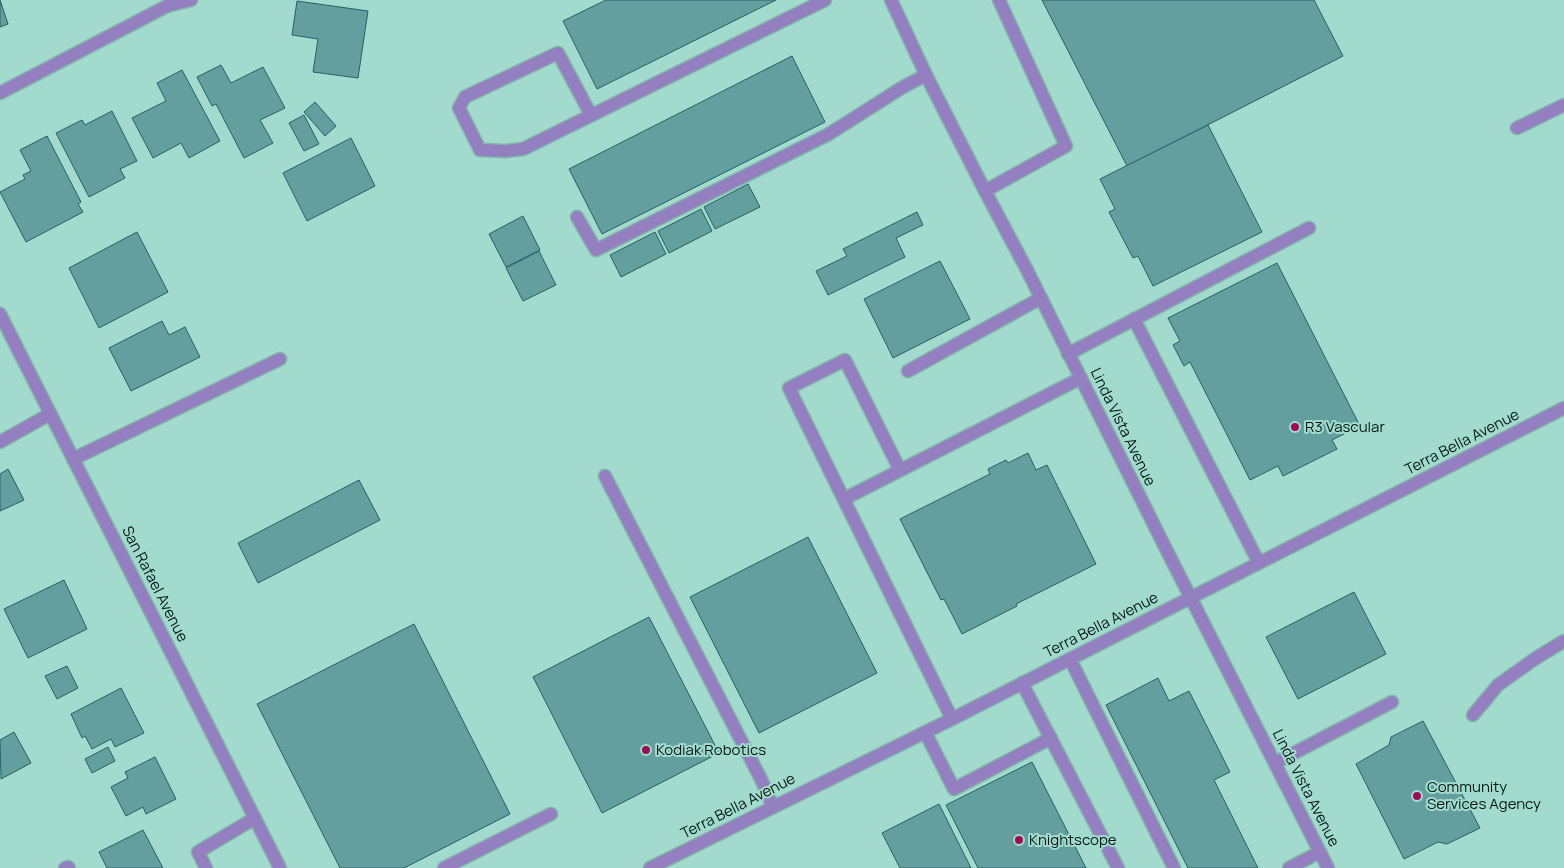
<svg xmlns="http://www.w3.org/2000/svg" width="1564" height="868" viewBox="0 0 1564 868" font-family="Manrope,sans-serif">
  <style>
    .building { fill: #649fa0; stroke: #256163 }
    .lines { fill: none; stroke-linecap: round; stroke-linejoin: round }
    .lane-casing { stroke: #85b8ac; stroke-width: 15 }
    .street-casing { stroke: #85b8ac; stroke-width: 15 }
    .lane { stroke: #947fc1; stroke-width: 12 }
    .street { stroke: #947fc1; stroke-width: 12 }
    .poi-dot { fill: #9e0c57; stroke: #a2dbcd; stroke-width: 2 }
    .labels { text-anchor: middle; stroke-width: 4; stroke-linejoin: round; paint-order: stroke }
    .street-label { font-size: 15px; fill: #031915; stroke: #a2dbcd }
    .poi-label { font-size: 15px; fill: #031915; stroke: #a2dbcd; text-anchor: start }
  </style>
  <rect width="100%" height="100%" fill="#a2dbcd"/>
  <g class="building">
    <polygon points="0,0 8,24 0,27"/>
    <polygon points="606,0 776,0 597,89 563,21"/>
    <polygon points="1042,0 1314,0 1343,56 1127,166"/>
    <polygon points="297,1 368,11 358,78 313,72 318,39 292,35"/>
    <polygon points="792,56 825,122 602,234 569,169"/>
    <polygon points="221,65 231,83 263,67 285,108 260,120 273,143 244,158 216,104 212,106 197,77"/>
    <polygon points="182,70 220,141 189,158 181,143 153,158 132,118 166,101 157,83"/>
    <polygon points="315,102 336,126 325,136 304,112"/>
    <polygon points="112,111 137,161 120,169 125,178 89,197 56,133 82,120 85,125"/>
    <polygon points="304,115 319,144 304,151 289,123"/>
    <polygon points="1208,125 1262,232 1153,286 1138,256 1133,258 1109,212 1115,209 1100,179"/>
    <polygon points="47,136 81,202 78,204 83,212 26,242 0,192 25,179 23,175 31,171 20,150"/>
    <polygon points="351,138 375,186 307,221 283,173"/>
    <polygon points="748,184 760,207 715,229 704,207"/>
    <polygon points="701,209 712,231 669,253 658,231"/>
    <polygon points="917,212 923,225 896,238 905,257 828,295 816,271 847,256 843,249"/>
    <polygon points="523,216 540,250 506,267 489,234"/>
    <polygon points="137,232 168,292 99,328 69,268"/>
    <polygon points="655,232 666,254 621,277 610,255"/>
    <polygon points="539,251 556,285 523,301 506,268"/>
    <polygon points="940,261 970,319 893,358 864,299"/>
    <polygon points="1277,263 1360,426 1332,440 1337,449 1283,476 1278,466 1250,480 1190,362 1184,366 1173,345 1180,341 1168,318"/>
    <polygon points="162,321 169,335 185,327 200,357 131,391 109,348"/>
    <polygon points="1028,453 1036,470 1047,465 1096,564 1016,604 1017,606 962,634 944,599 941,600 900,519 990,474 988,469 1006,460 1008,463"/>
    <polygon points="8,469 24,500 0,511 0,474"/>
    <polygon points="359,480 380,520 258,583 238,543"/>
    <polygon points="808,537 877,673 759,733 690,597"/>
    <polygon points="64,580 87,629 28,658 4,609"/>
    <polygon points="1354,592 1386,654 1298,699 1266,637"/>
    <polygon points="649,617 719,753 602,813 533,677"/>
    <polygon points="414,624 510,814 404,868 340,868 257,704"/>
    <polygon points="67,666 78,688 57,699 45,676"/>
    <polygon points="1158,678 1169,701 1189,691 1230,772 1214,780 1258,868 1188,868 1106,705"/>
    <polygon points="121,688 144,733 115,747 111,739 92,749 85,736 82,738 71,714"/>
    <polygon points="1423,721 1480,828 1447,844 1438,842 1404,859 1356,764 1389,745 1391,737"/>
    <polygon points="14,732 31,763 1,779 0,740"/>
    <polygon points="108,747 115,761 92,773 85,759"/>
    <polygon points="155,757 176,799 146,814 143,807 126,816 111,787 128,778 125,772"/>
    <polygon points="1032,762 1086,868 978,868 946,805"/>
    <polygon points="939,804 971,868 900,868 882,833"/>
    <polygon points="143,830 163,868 107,868 99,852"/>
  </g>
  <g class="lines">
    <defs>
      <g id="lane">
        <polyline points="591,115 558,53 465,97 459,108 480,150 506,151 523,149 825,0"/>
        <polyline points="1517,128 1564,105"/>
        <polyline points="985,191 1066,146 999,0"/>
        <polyline points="577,217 596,250 829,134 903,87 926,75"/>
        <polyline points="1134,319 1259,563"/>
        <polyline points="1068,354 1309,228"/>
        <polyline points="908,371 1041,298"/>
        <polyline points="0,442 50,414"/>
        <polyline points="73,459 280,359"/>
        <polyline points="900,470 845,360 789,388 952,719"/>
        <polyline points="605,476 761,779 773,807"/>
        <polyline points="844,499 1081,378"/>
        <polyline points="1070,659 1174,868"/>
        <polyline points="1022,683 1118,868"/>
        <polyline points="1473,715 1498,685 1536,658 1564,641"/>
        <polyline points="925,732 954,789 1051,738"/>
        <polyline points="1275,763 1392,702"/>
        <polyline points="65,868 68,867 69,868"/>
        <polyline points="206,868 198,852 255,818"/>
        <polyline points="444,868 551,814"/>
        <polyline points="1289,868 1320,852"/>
      </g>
      <g id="street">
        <polyline points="891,0 926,75 985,191 1027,270 1166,549 1328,868"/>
        <polyline points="0,93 167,6 191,0"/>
        <polyline points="0,314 280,868"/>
        <polyline points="650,868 952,719 1564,408"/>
      </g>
    </defs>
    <use href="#lane" class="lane-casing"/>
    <use href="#street" class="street-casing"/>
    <use href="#lane" class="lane"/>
    <use href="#street" class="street"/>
  </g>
  <g class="poi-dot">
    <circle cx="1295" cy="427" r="5"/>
    <circle cx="646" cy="750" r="5"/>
    <circle cx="1417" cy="796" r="5"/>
    <circle cx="1019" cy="840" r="5"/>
  </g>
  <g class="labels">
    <g class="street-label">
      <text transform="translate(1123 427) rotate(64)" y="5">Linda Vista Avenue</text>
      <text transform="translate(1462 442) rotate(-27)" y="5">Terra Bella Avenue</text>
      <text transform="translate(155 584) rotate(63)" y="5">San Rafael Avenue</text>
      <text transform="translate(1101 625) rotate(-27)" y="5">Terra Bella Avenue</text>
      <text transform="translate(1306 788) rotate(63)" y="5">Linda Vista Avenue</text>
      <text transform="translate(738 806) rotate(-27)" y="5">Terra Bella Avenue</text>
    </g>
    <g class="poi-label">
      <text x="1305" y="432">R3 Vascular</text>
      <text x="656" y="755">Kodiak Robotics</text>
      <text x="1427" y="792">Community<tspan x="1427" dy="17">Services Agency</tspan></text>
      <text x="1029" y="845">Knightscope</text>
    </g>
  </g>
</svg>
